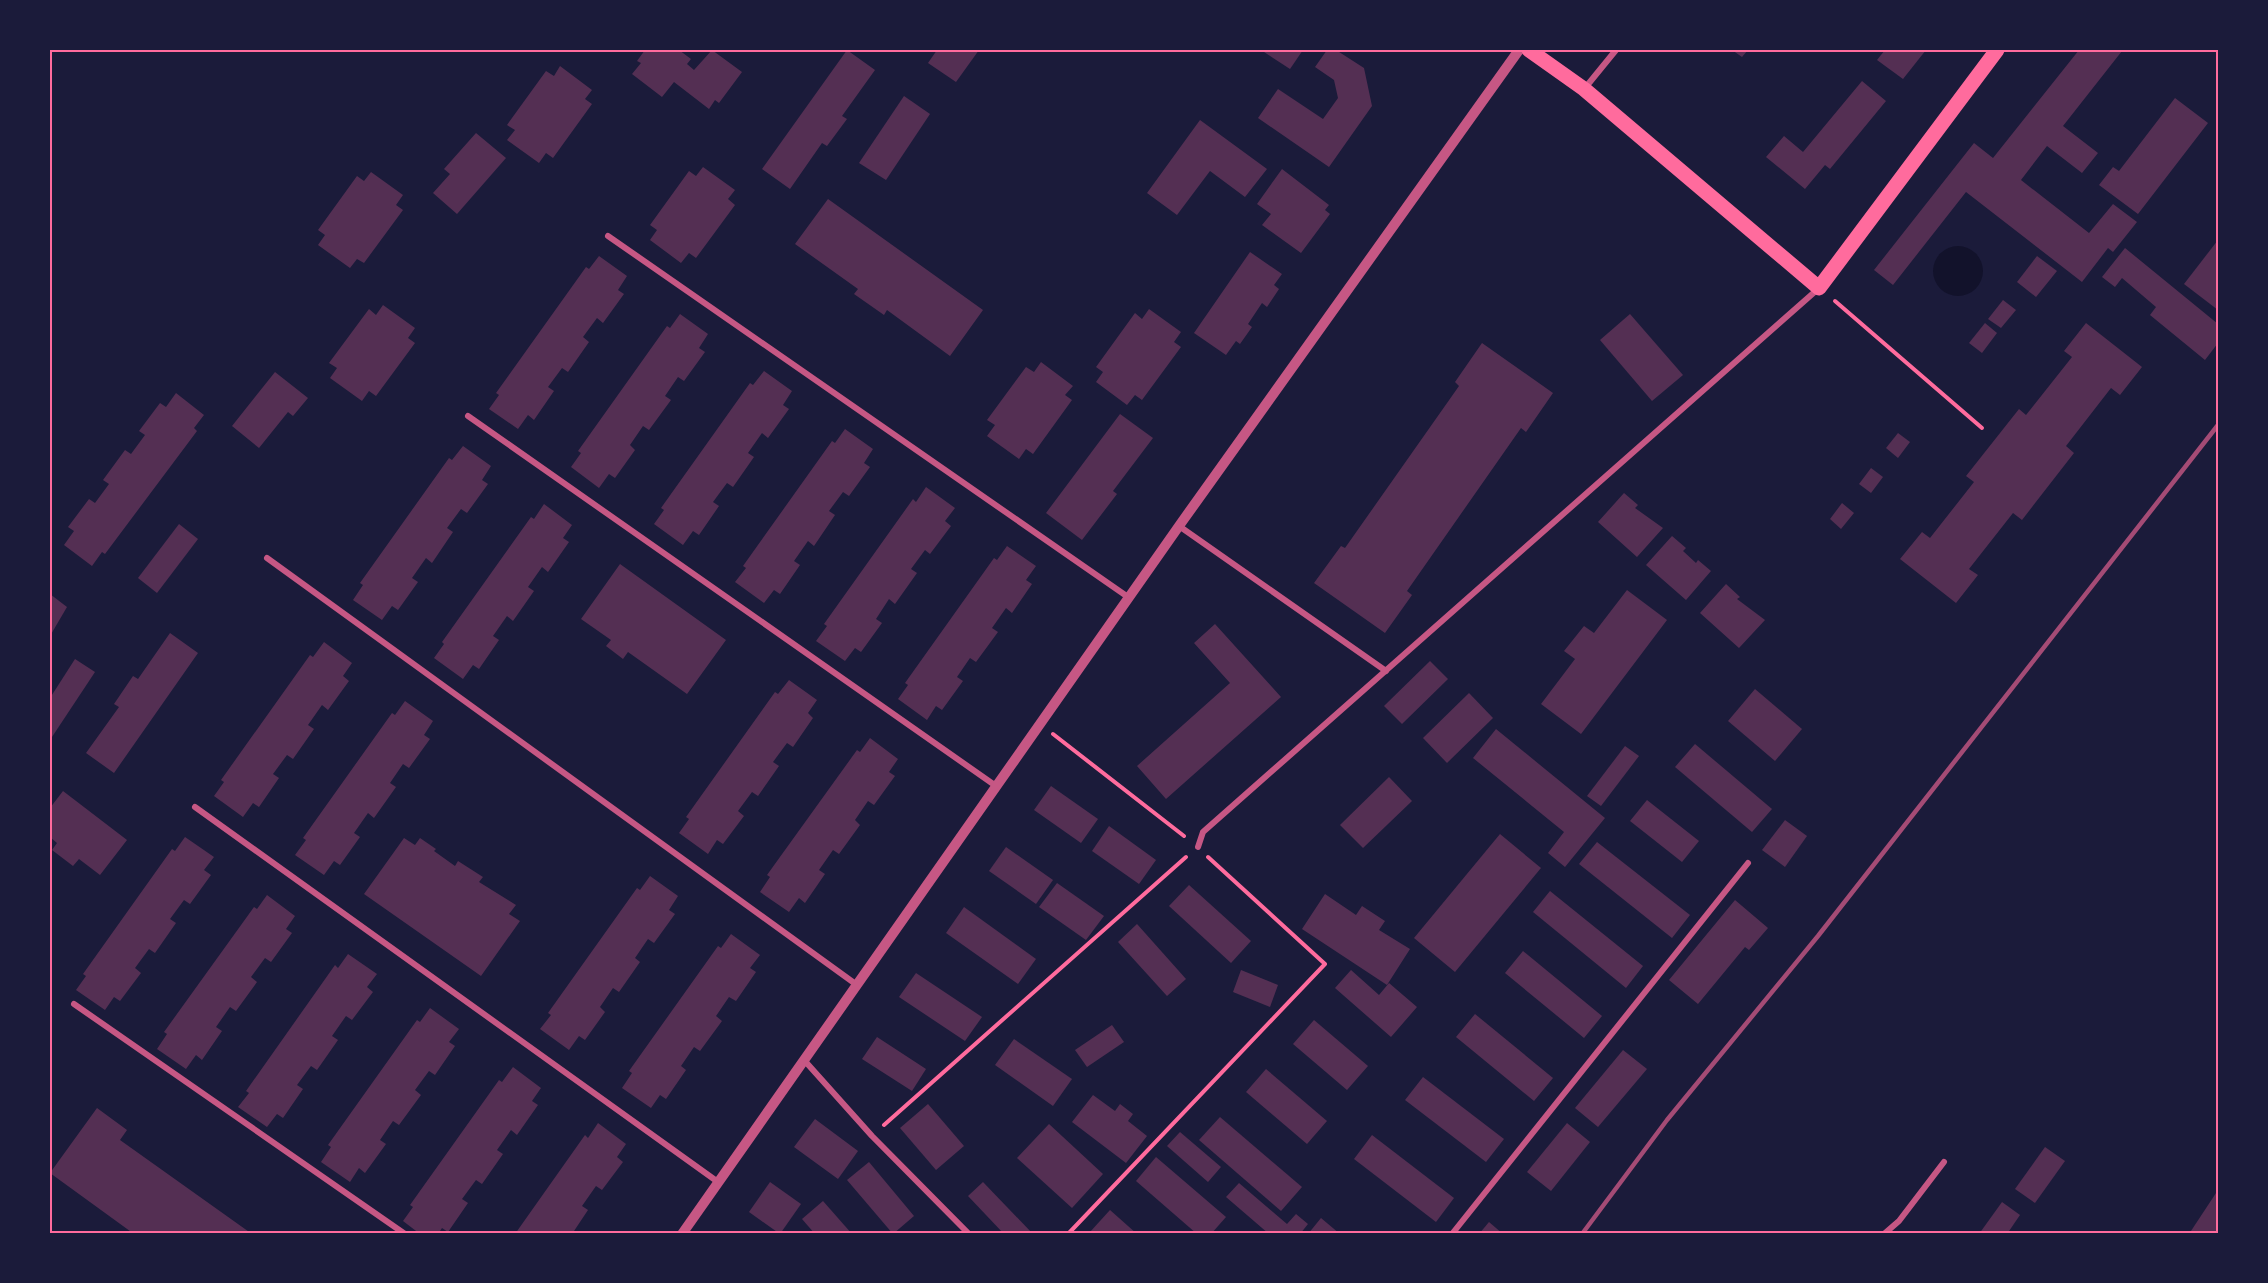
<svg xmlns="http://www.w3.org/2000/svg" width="2268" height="1283" viewBox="0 0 2268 1283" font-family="Barlow,sans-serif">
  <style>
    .water { fill: #12122b }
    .building { fill: #542f53 }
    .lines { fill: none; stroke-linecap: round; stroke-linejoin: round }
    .path { stroke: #ff6b9d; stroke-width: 4 }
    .minor { stroke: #c65784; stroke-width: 6 }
    .tertiary { stroke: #c65784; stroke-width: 10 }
    .primary { stroke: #ff6b9d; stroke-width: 15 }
    .rail { stroke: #a44b75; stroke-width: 4.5 }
    .neatline { fill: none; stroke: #ff6b9d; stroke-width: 2 }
  </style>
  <rect width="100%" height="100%" fill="#1b1b3a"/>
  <circle class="water" cx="1958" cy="271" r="25"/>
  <g class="building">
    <polygon points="645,50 679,50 691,59 687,64 694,70 712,50 742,72 719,103 715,100 709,109 674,82 662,97 632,74 641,63 637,61"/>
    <polygon points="847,50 875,70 842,116 847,119 827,146 822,143 790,189 762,169"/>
    <polygon points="937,50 979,50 956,82 928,63"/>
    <polygon points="1261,50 1303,50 1290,69"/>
    <polygon points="1327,50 1336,50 1364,68 1372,106 1329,167 1258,118 1278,89 1323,119 1338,98 1334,80 1315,67"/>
    <polygon points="1732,50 1748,50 1742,57"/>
    <polygon points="1885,50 1926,50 1903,79 1877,60"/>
    <polygon points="2079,50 2122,51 2063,126 2098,153 2082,173 2047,146 2021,180 2089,233 2113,204 2137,222 2113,252 2108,248 2082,282 1966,192 1893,285 1874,270 1974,143 1993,158"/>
    <polygon points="560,66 592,90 585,99 592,104 553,158 546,153 539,163 507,140 515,130 507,125 546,71 554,76"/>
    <polygon points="1862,81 1886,101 1830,169 1825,165 1805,189 1766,157 1784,136 1803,152"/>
    <polygon points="904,96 930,114 886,180 859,163"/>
    <polygon points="2175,98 2208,123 2138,214 2099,185 2113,167 2119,171"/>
    <polygon points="1200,120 1267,169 1245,197 1210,171 1177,215 1147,193"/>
    <polygon points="476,133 506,158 457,214 433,193 450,174 444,169"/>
    <polygon points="703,167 735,190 728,199 735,205 696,258 689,253 681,263 650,240 657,230 650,225 689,171 696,176"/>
    <polygon points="1282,169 1329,205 1325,210 1330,214 1301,253 1262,225 1271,214 1257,204"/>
    <polygon points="371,172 403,195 396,205 403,210 364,263 357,259 350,268 318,245 325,235 318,230 357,176 364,181"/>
    <polygon points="828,199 983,310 950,356 887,310 884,315 854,294 858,289 795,244"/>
    <polygon points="2218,240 2218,310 2184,284"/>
    <polygon points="2125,248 2218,324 2218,343 2205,360 2150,315 2156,307 2122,278 2115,287 2102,277"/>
    <polygon points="1250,252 1282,274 1274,285 1279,289 1267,307 1262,303 1248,324 1252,327 1240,344 1236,341 1226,355 1194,333"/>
    <polygon points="599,256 627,276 618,290 624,294 603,323 597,318 583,337 589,342 568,372 562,368 548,387 554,391 534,420 528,415 518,429 489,409 499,395 496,393 586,267 589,269"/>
    <polygon points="2037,256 2057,271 2036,297 2017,282"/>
    <polygon points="2003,300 2016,310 2001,328 1988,319"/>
    <polygon points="383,305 415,328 408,338 415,343 376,396 369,391 362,401 330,378 337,368 329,363 369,309 376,315"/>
    <polygon points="1149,309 1181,332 1174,342 1181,347 1142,400 1135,395 1127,405 1096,382 1103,372 1096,367 1135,313 1142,319"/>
    <polygon points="680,314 708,334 699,348 705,352 684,381 678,377 665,396 671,400 649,430 643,426 630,445 635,450 615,478 609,474 599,488 571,467 581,453 578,451 667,326 670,328"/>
    <polygon points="1630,314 1683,375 1652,401 1600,340"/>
    <polygon points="1985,323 1997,333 1982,353 1969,343"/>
    <polygon points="2086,323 2142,367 2120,395 2111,388 2066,446 2074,453 2022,520 2013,513 1969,569 1978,575 1956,603 1900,559 1922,532 1930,538 1974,482 1966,476 2019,409 2026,415 2072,357 2064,351"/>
    <polygon points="1482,343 1553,393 1526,432 1521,428 1407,591 1412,595 1385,633 1314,583 1341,546 1345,548 1459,386 1455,382"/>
    <polygon points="1041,362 1073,386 1065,395 1072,400 1033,454 1026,449 1019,459 987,436 995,425 987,420 1026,367 1034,372"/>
    <polygon points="764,371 792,391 783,405 789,409 768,438 762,433 748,453 754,457 733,487 727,483 713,502 719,506 699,535 693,531 683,545 654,524 664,510 661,508 750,383 753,385"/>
    <polygon points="275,372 308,398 293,416 288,412 259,448 232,426"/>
    <polygon points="176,393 204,415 194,428 197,431 105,554 102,552 92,566 64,545 74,531 68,527 89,499 95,503 109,484 103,480 125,450 131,454 145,435 139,431 160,403 166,407"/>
    <polygon points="1120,414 1153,438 1113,491 1117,494 1082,540 1046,513"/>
    <polygon points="845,429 873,449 864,463 870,467 849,496 843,492 829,511 835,515 814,546 808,541 794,561 800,565 780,594 774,590 764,603 735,582 746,568 743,566 832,441 835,443"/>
    <polygon points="1898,433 1910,442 1898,458 1886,448"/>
    <polygon points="463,446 491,466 482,480 488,484 467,513 461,509 447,528 453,532 432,563 426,558 412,578 418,582 398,610 392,606 382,620 353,600 363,585 360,583 449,458 452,460"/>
    <polygon points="1871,468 1883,477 1871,493 1859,484"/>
    <polygon points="926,487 955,508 945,521 951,526 930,554 925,550 911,569 917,573 895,604 889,599 876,619 882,623 861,652 855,648 845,661 816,641 827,626 824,624 913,499 916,502"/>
    <polygon points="1624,493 1638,505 1635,508 1663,528 1637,557 1598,522"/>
    <polygon points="1842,503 1854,513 1841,529 1830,519"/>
    <polygon points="544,504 572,525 563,538 569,542 548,572 542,567 528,587 534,591 513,621 507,616 493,636 499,640 479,669 473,665 463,679 434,658 444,644 442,642 531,517 534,519"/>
    <polygon points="179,524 198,539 157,593 138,578"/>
    <polygon points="1672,536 1686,548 1683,551 1696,563 1698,560 1711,571 1686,600 1646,565"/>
    <polygon points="1007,546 1036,566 1026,580 1032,584 1012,613 1006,608 992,628 998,632 976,662 970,658 957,677 963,681 942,710 936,706 927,720 898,699 908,685 905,683 994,558 997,560"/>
    <polygon points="620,564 726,640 687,694 628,652 623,659 606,646 611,640 581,619"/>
    <polygon points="1726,584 1740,597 1737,599 1765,620 1739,648 1700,613"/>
    <polygon points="1627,590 1667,620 1581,734 1541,704 1575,659 1564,651 1584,626 1594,633"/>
    <polygon points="50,594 67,607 50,636"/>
    <polygon points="1215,624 1281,697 1166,799 1137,766 1230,683 1194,643"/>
    <polygon points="170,633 198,653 114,773 86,753 119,707 114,704 133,676 138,679"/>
    <polygon points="324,642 352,663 343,676 349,681 328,710 322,705 308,725 314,729 293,759 287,755 273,774 279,778 259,807 253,803 243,817 214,796 224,782 221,780 310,655 313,657"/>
    <polygon points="75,659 95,672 50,740 50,698"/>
    <polygon points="1430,661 1448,679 1402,724 1384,706"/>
    <polygon points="789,680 817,700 808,713 813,718 793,747 787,743 773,762 779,766 758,796 752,792 738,811 744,816 723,844 717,840 708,854 679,833 689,819 686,817 775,692 778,694"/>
    <polygon points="1755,689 1802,729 1775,761 1728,721"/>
    <polygon points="1469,693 1493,718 1447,763 1423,738"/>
    <polygon points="405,701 433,721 424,735 430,739 409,768 403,764 390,783 396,787 374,818 368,813 354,833 360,837 340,865 334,861 324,875 295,855 306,840 303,838 392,713 395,715"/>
    <polygon points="1496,729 1605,818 1565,867 1548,853 1564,832 1473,758"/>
    <polygon points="870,738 898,759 889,772 895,776 874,805 868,801 855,820 860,825 839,854 833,850 819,870 825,874 805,903 799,898 789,912 760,892 770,877 767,875 857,750 860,752"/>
    <polygon points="1695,744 1772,809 1752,832 1675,767"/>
    <polygon points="1625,746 1639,756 1601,806 1587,796"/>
    <polygon points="1389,777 1412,801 1363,848 1340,825"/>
    <polygon points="1051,786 1098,819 1081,843 1034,810"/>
    <polygon points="63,791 127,840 100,875 79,859 73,866 52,850 57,843 50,837 50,808"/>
    <polygon points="1647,800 1699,841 1682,862 1630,821"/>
    <polygon points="1785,820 1807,836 1785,867 1762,850"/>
    <polygon points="1109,826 1156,860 1139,884 1092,851"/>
    <polygon points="1500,834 1541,868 1455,972 1414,938"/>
    <polygon points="185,837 214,857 204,870 211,875 190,904 184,900 170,919 176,923 155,953 149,949 135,968 141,973 120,1001 114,997 105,1010 76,990 86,976 83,974 172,849 175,851"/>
    <polygon points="404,838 415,845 420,838 436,849 434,851 455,866 458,861 483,877 479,882 516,905 509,914 520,921 481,976 364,894"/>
    <polygon points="1597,842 1690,915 1672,938 1579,864"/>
    <polygon points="1006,847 1053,880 1036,904 989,871"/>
    <polygon points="650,876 678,896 669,910 675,914 654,943 648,939 635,958 640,962 619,992 613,988 600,1007 605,1012 585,1040 579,1036 569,1050 540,1029 551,1015 548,1013 637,888 640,890"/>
    <polygon points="1057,883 1104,916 1086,940 1039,907"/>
    <polygon points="1189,885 1251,941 1231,963 1169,906"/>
    <polygon points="1550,891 1643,966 1626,988 1533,912"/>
    <polygon points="1325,894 1356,915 1362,906 1385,921 1379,930 1410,949 1387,985 1302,929"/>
    <polygon points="267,895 295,916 286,929 292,933 271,962 265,958 251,977 257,982 236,1011 230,1007 216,1027 222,1031 202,1060 196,1055 186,1069 157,1049 167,1034 164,1032 254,907 257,909"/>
    <polygon points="1735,900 1768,928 1749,950 1745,947 1698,1004 1669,980"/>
    <polygon points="964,907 1036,959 1018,984 946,933"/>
    <polygon points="1137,924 1186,979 1167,996 1118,942"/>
    <polygon points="731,934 760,955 750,968 756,972 736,1001 729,997 716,1016 722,1021 700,1051 694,1047 681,1066 686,1070 666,1099 660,1095 651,1108 622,1088 632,1073 629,1071 718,946 721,948"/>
    <polygon points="1523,951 1602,1016 1584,1038 1505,973"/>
    <polygon points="348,954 377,974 367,987 373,992 352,1020 346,1016 332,1036 338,1040 317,1070 311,1066 297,1085 303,1089 283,1118 277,1114 267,1127 238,1107 249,1093 246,1091 335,965 338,968"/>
    <polygon points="1241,970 1278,985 1270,1007 1233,992"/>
    <polygon points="1351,970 1379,995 1389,983 1417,1007 1391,1037 1335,988"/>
    <polygon points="916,973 982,1017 965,1041 899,997"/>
    <polygon points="430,1008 459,1029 449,1042 455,1046 435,1075 429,1071 415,1090 421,1095 399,1125 393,1121 380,1140 386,1144 365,1173 359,1168 350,1182 321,1162 331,1147 328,1145 417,1020 420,1022"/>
    <polygon points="1475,1014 1553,1078 1534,1101 1456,1037"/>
    <polygon points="1314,1020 1368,1066 1347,1090 1293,1044"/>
    <polygon points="1112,1025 1124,1042 1087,1067 1075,1050"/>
    <polygon points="877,1037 926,1069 912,1091 862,1059"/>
    <polygon points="1014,1039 1072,1079 1053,1106 995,1065"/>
    <polygon points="1623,1050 1647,1069 1598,1127 1575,1108"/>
    <polygon points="513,1067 541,1088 532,1101 538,1105 517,1135 511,1130 497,1150 503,1154 482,1184 476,1180 462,1199 468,1203 448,1232 442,1228 438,1234 420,1234 403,1221 413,1207 410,1205 499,1080 502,1082"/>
    <polygon points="1266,1069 1327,1121 1307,1144 1246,1092"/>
    <polygon points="1423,1077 1504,1139 1486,1162 1405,1100"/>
    <polygon points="1093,1095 1115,1111 1120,1104 1133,1114 1128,1121 1147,1136 1126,1163 1072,1122"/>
    <polygon points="928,1104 964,1146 936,1170 900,1128"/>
    <polygon points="97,1108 127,1130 120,1140 252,1234 134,1234 50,1173"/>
    <polygon points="1220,1117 1302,1187 1281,1211 1199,1140"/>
    <polygon points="815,1119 858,1151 838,1179 794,1147"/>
    <polygon points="598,1123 626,1144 617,1157 623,1162 602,1190 596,1186 582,1206 588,1210 572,1234 515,1234 585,1135 588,1138"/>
    <polygon points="1567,1123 1590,1142 1551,1191 1527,1172"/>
    <polygon points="1049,1124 1103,1174 1072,1208 1017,1158"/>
    <polygon points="1180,1132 1221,1167 1208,1182 1167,1146"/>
    <polygon points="1372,1135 1454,1198 1436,1222 1354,1159"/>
    <polygon points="2045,1147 2065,1161 2035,1203 2015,1189"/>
    <polygon points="1156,1157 1226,1217 1211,1234 1197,1234 1136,1181"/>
    <polygon points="869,1162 914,1216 893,1234 847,1180"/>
    <polygon points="770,1182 801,1204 780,1234 749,1212"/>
    <polygon points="983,1182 1033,1234 1004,1234 968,1196"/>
    <polygon points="1239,1183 1287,1224 1296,1214 1308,1224 1300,1234 1269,1234 1226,1197"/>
    <polygon points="2218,1190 2218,1234 2189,1234"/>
    <polygon points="823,1201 852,1234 815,1234 802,1219"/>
    <polygon points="2002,1202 2020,1215 2007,1234 1979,1234"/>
    <polygon points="1110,1210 1137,1234 1090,1232"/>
    <polygon points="1321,1218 1340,1234 1308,1234"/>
    <polygon points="1489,1222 1503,1234 1479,1234"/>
  </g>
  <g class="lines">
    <g class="path">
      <polyline points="1835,301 1982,428"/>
      <polyline points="1053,734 1184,836"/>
      <polyline points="884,1125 1186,857"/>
      <polyline points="1068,1234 1325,964 1208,857"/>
    </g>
    <g class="minor">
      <polyline points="1585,88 1616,50"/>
      <polyline points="608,236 1128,597"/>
      <polyline points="468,416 996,786"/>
      <polyline points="1179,526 1386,671"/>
      <polyline points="267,558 857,985"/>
      <polyline points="195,807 718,1182"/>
      <polyline points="1198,847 1203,832 1818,289"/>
      <polyline points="74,1004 405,1234"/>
      <polyline points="804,1060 872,1136 969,1234"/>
      <polyline points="1452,1234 1748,863"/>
      <polyline points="1884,1234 1899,1221 1944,1162"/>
    </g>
    <polyline class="tertiary" points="682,1234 1179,526 1519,50"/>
    <polyline class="primary" points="1529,50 1584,89 1819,288 1997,50"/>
    <polyline class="rail" points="1582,1234 1667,1120 1818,936 2218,425"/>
  </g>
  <rect width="2268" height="1283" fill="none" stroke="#1b1b3a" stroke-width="102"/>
  <rect x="51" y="51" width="2166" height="1181" class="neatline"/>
</svg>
